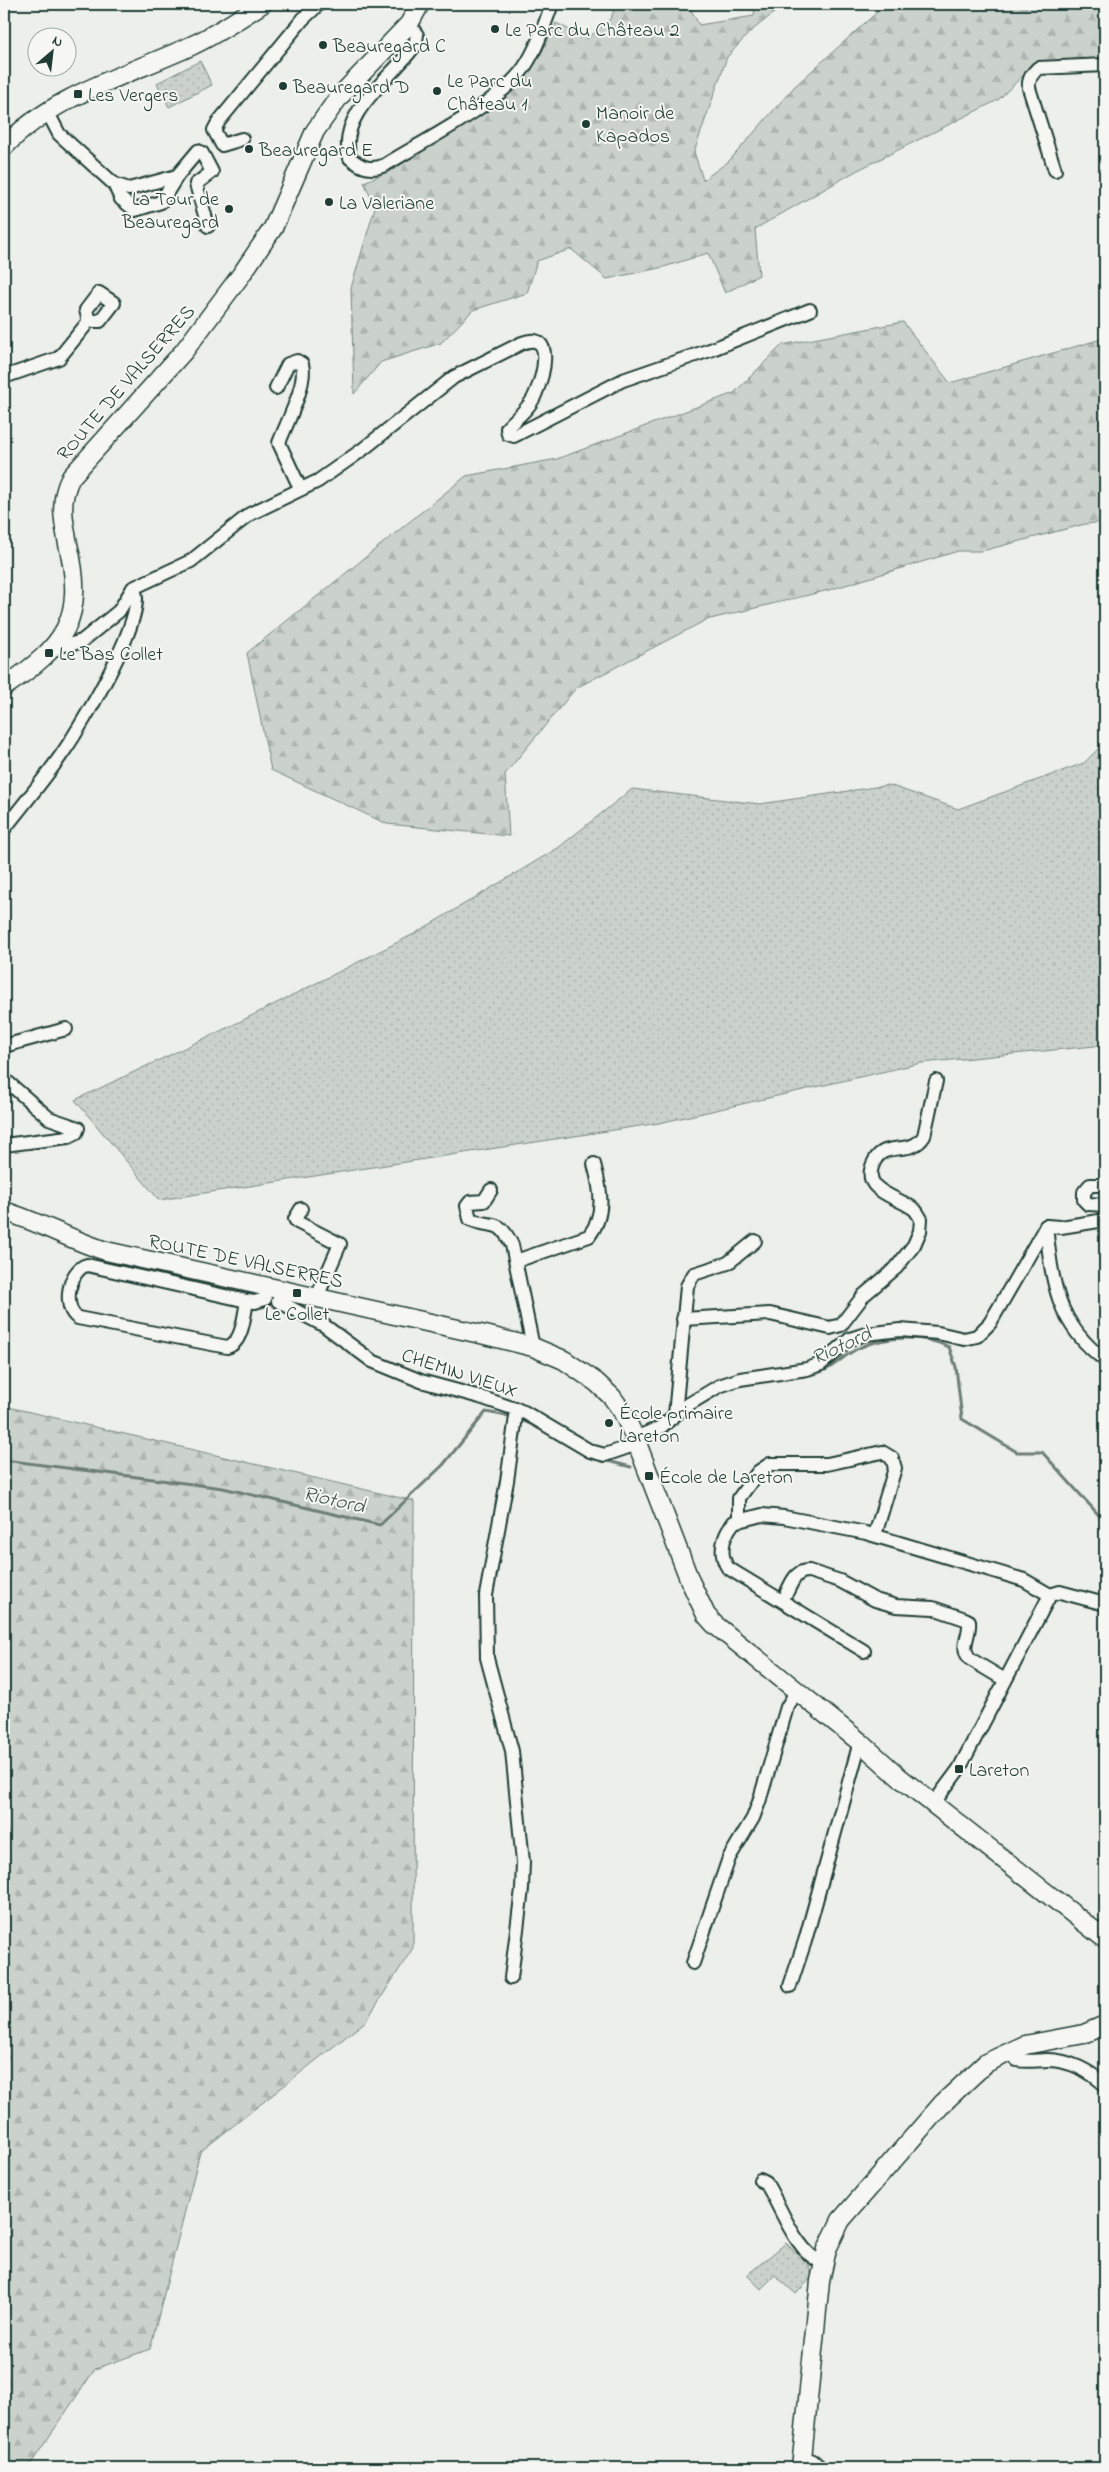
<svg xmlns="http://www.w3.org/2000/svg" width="1109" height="2472" viewBox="0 0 1109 2472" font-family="'Indie Flower',sans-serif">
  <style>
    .green { fill: url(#green-dots); stroke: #758880 }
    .forest { fill: url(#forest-firs); stroke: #758880 }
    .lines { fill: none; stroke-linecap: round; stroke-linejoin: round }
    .stream { stroke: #6c7e77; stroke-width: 3 }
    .street-casing { stroke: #1f3d34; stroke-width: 16 }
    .secondary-casing { stroke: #1f3d34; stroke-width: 21 }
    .street { stroke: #f6f6f2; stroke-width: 12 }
    .secondary { stroke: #f6f6f2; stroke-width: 18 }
    .poi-dot { fill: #1f3d34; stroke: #f6f6f2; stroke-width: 2 }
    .labels { text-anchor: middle; stroke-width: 4; stroke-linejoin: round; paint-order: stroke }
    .poi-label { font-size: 20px; fill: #1f3d34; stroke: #f6f6f2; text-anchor: start }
    .street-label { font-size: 20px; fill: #1f3d34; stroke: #f6f6f2 }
    .water-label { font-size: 21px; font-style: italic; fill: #3f5850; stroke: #f6f6f2 }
  </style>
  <defs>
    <pattern id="green-dots" width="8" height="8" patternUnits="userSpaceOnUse" patternTransform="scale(1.25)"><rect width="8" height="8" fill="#cbd2cc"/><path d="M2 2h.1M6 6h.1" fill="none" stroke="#aeb5b0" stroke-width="1.8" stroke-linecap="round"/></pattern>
    <pattern id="forest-firs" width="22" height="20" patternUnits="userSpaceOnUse" patternTransform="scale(1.25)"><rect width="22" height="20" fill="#cbd2cc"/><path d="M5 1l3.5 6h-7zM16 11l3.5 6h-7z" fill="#aeb5b0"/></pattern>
  </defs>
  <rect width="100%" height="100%" fill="#edefea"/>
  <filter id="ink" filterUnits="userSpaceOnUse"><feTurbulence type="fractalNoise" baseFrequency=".02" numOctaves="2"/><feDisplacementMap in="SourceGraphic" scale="10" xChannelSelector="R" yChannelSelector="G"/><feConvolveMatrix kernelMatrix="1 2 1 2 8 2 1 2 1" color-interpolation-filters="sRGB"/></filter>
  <g filter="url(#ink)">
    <g class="green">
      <polygon points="200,61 212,85 169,107 157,83"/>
      <polygon points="1105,742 1105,1045 921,1063 659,1123 159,1200 75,1100 235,1024 414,934 558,848 632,789 760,804 889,785 958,809 1084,763"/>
      <polygon points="786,2243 809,2265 812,2277 796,2294 775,2275 761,2289 747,2275"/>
    </g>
    <g class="forest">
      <polygon points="616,4 688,4 699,25 754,16 755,4 785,4 750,32 727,57 694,152 703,180 729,161 794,87 886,4 1105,4 1105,62 1034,65 998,100 856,171 755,229 759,275 725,293 708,253 664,267 607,279 571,249 537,261 527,293 473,310 441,343 381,362 354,394 351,288 375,207 364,182 394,169 500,101 540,56 556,23 587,39 611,18"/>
      <polygon points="903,322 950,383 1105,338 1105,522 1085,524 982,551 958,551 829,590 706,620 576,688 505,774 509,836 387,824 271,770 247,653 466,476 557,459 734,393 782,345"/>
      <polygon points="4,1406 414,1501 413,1948 366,2021 200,2152 150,2349 95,2369 28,2468 4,2468"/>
    </g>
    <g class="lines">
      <g class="stream">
        <path d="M803,1376C833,1373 837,1358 861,1347C887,1336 923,1334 949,1347L956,1367L962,1419L1017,1452H1042L1105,1522"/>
        <polyline points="519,1419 541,1429"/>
        <polyline points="655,1441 690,1411 717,1395"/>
        <polyline points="4,1460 223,1488 380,1525 443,1465 486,1412 513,1417"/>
        <polyline points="604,1460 631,1467"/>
      </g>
      <defs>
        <g id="street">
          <path d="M409,24L417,35L415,45C393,78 336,113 350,158C362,168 371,171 385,165C424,141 493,106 520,73C536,53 543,28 552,4"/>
          <polyline points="47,111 59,134 114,184 121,199 135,210 161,202 177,176 198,151 202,153 212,172 196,184 208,226"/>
          <polyline points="242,139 222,145 214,130 219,121 303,19 319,4"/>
          <path d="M1055,170L1029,88C1028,79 1032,74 1038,68L1105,65"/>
          <polyline points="114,184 129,189 177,176"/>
          <polygon points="99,293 114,303 100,321 89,321 86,310"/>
          <polyline points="4,377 59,358 89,321"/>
          <path d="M276,388L288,364L297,361L302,364C308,383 286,424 279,443L300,488"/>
          <path d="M57,644L69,645L82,641L119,611L133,588L191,561L250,514L318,481L362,450L454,377L522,343C557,330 542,379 535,395C530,408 516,418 507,428L508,434L514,436L623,380L710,350L810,310"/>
          <path d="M4,829C23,805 47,776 64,751C80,728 152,610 133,588"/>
          <polyline points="4,1046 66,1029"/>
          <polyline points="4,1079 49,1118 78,1128 76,1133 68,1137 4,1145"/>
          <polyline points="1105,1185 1090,1185 1084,1192 1084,1200 1088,1204 1105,1205"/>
          <path d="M491,1190L484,1201L470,1202L467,1206L470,1219C493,1230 498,1216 512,1245L533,1347"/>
          <polyline points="301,1209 295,1219 297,1222 340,1244 317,1297"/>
          <path d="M1046,1226C1052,1282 1057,1325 1105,1360"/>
          <polyline points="1046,1226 1061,1227 1105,1220"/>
          <path d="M516,1261L589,1236C606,1214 601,1190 594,1164"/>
          <path d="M247,1301C244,1315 243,1343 227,1347L78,1318C62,1309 68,1270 87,1265L247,1301L255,1302L265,1299"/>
          <polyline points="278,1301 325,1326 372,1361 421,1381 480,1397 524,1412 590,1451 605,1455 637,1444"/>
          <path d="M683,1319L770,1314L830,1328L841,1325L864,1295L896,1268L914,1245L920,1231L921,1219C919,1216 917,1212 915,1210C899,1196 857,1192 875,1160C886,1140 911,1157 924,1136L936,1081"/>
          <polyline points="675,1415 687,1286 694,1274 728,1263 755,1241"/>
          <polyline points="635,1438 661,1427 684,1407 719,1386 740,1379 807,1369 821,1364 850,1339 866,1334 900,1330 938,1333 964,1339 977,1336 990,1323 1046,1226"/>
          <polyline points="739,1520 739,1498 758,1472 770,1464 827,1464 882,1452 892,1458 895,1468 875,1535"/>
          <path d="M787,1592C792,1582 796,1570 809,1571L840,1581L875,1600L896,1606L933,1608L965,1619L969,1621C971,1636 959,1646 970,1659L1005,1680"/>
          <path d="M864,1651L728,1568C718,1553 723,1536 734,1522L762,1515L784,1517L866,1533L1024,1580L1050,1595"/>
          <polyline points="939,1807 937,1802 939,1796 959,1769 1050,1595 1060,1592 1105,1604"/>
          <polyline points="693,1963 729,1858 753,1818 759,1802 787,1707 796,1692"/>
          <polyline points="511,1978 522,1889 523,1862 512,1751 487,1658 486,1595 507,1481 517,1409"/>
          <polyline points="790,1986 805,1941 860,1742"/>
          <path d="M1010,2051L1017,2060C1028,2062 1037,2060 1048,2060C1069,2060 1090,2071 1105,2085"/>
          <path d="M760,2180L766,2183C781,2207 796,2253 823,2263"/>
          <polyline points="802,2457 813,2461 821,2468"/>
        </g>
        <g id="secondary">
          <path d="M4,147C54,94 129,75 193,45C217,34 240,18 262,4"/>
          <path d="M4,687C65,646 86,619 68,544C63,519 59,500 71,477L184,351L241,275L273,228L315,131L339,97L409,24L420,4"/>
          <path d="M4,1211C39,1222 71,1240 106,1251L485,1335L533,1347L564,1360L596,1382L612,1397L622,1411L635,1438L690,1581L706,1615L714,1624L860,1742L899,1777L1105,1939"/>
          <polyline points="801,2468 820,2281 827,2249 841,2220 943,2103 986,2063 1025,2045 1084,2034 1105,2025"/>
        </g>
      </defs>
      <use href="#street" class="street-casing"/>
      <use href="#secondary" class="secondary-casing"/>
      <use href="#street" class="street"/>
      <use href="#secondary" class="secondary"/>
    </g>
  </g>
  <g class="poi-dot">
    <circle cx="495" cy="29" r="5"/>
    <circle cx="323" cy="45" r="5"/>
    <circle cx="283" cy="86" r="5"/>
    <circle cx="437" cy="91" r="5"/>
    <rect x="73" y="89" width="10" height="10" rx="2.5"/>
    <circle cx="586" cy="124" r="5"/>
    <circle cx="249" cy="149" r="5"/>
    <circle cx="329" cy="202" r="5"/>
    <circle cx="229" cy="209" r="5"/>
    <rect x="44" y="648" width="10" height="10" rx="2.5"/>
    <rect x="292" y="1288" width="10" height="10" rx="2.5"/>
    <circle cx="609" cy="1423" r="5"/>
    <rect x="644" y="1471" width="10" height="10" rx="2.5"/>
    <rect x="954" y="1764" width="10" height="10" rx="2.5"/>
  </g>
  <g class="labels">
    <g class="poi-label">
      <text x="505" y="36">Le Parc du Château 2</text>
      <text x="333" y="52">Beauregard C</text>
      <text x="447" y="87">Le Parc du<tspan x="447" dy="23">Château 1</tspan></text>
      <text x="293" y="93">Beauregard D</text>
      <text x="88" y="101">Les Vergers</text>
      <text x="596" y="119">Manoir de<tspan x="596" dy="23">Kapados</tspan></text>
      <text x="259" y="156">Beauregard E</text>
      <text x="219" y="205" text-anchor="end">La Tour de<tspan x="219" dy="23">Beauregard</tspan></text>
      <text x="339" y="209">La Valeriane</text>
      <text x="59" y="660">Le Bas Collet</text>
      <text x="297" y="1320" text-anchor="middle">Le Collet</text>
      <text x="619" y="1419">École primaire<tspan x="619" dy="23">Lareton</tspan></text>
      <text x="659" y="1483">École de Lareton</text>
      <text x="969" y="1776">Lareton</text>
    </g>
    <g class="street-label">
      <text transform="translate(125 382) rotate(-49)" y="7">ROUTE DE VALSERRES</text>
      <text transform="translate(246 1260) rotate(12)" y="7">ROUTE DE VALSERRES</text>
      <text transform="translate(460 1372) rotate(18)" y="7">CHEMIN VIEUX</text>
    </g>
    <g class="water-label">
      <text transform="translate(841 1345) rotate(-25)" y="7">Riotord</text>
      <text transform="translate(334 1499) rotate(13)" y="7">Riotord</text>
    </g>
  </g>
  <rect width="1109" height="2472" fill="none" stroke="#f6f6f2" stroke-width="20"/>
  <rect x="10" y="10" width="1089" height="2452" fill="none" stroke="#1f3d34" stroke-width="2" filter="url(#ink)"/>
  <g transform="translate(52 52) rotate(28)"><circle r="24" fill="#f6f6f2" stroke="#a0aca6"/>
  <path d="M0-4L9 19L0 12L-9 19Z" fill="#1f3d34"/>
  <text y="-8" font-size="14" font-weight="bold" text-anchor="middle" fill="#1f3d34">N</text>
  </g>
</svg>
